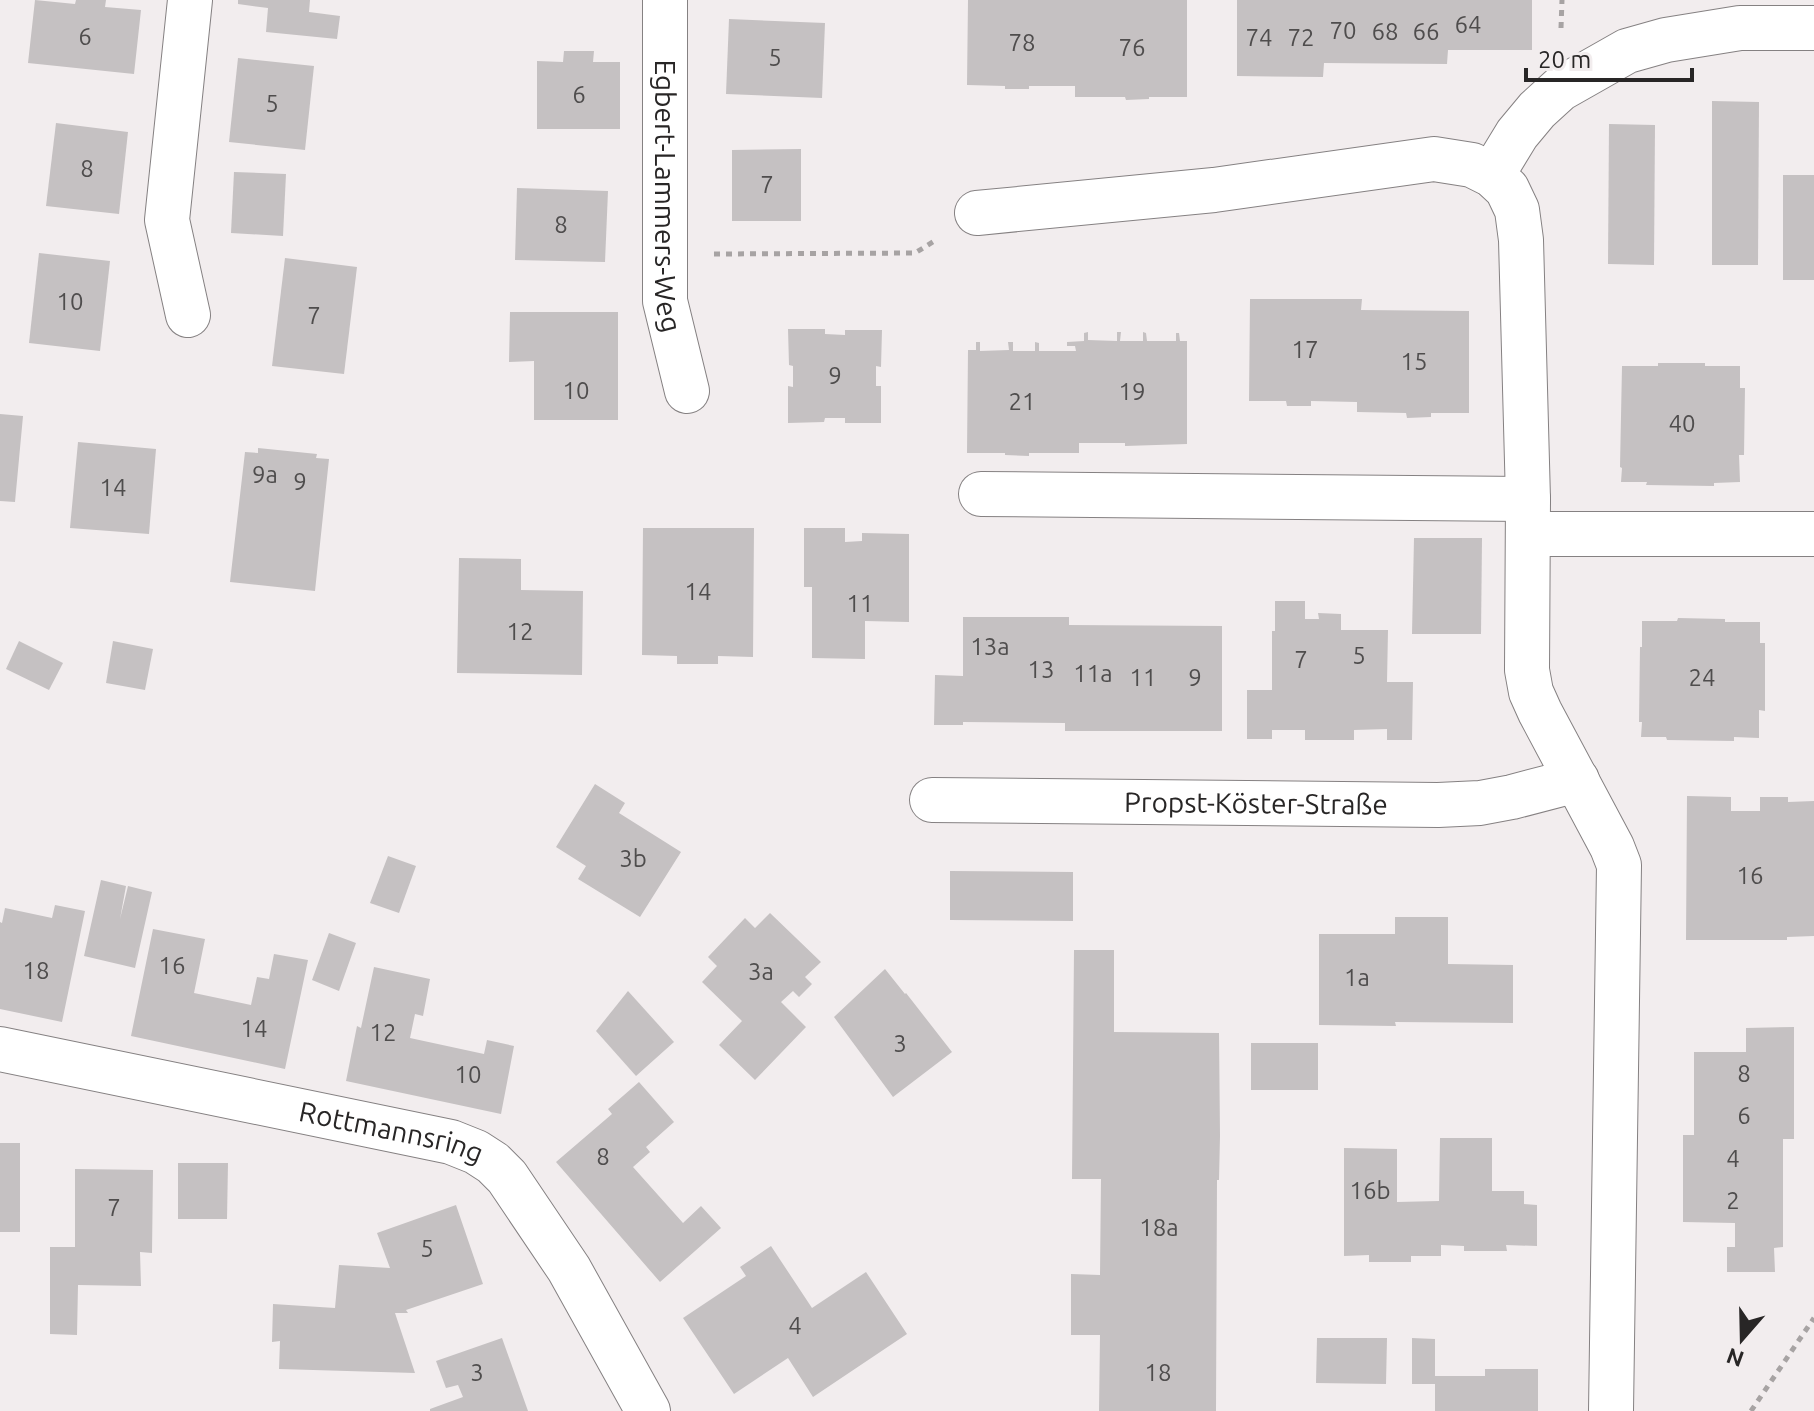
<svg xmlns="http://www.w3.org/2000/svg" width="1814" height="1411" viewBox="0 0 1814 1411" font-family="Ubuntu,sans-serif">
  <style>
    .building { fill: #c5c1c2 }
    .lines { fill: none; stroke-linecap: round; stroke-linejoin: round }
    .minor-casing { stroke: #858182; stroke-width: 46 }
    .path { stroke: #a7a3a3; stroke-width: 5; stroke-dasharray: 6 6; stroke-linecap: butt }
    .minor { stroke: #fff; stroke-width: 44 }
    .labels { text-anchor: middle; stroke-width: 8; stroke-linejoin: round; paint-order: stroke }
    .number-label { font-size: 24px; fill: #4f4d4d }
    .street-label { font-size: 28px; fill: #282626; stroke: #f2edee }
  </style>
  <rect width="100%" height="100%" fill="#f2edee"/>
  <g class="building">
    <polygon points="35,0 75,4 76,0 106,0 105,7 141,10 134,74 28,63"/>
    <polygon points="238,0 310,0 309,12 340,16 337,39 266,32 268,8 238,4"/>
    <polygon points="968,0 1187,0 1187,97 1149,97 1149,99 1126,100 1125,97 1075,97 1075,86 1029,86 1029,89 1005,89 1005,86 967,85"/>
    <polygon points="1237,0 1532,0 1532,50 1448,50 1447,64 1324,63 1323,77 1322,77 1237,76"/>
    <polygon points="729,19 825,23 822,98 726,94"/>
    <polygon points="564,51 594,51 593,62 620,62 620,129 537,129 537,61 563,62"/>
    <polygon points="238,58 314,66 305,150 229,142"/>
    <polygon points="1712,101 1759,102 1758,265 1712,265"/>
    <polygon points="56,123 128,132 119,214 46,206"/>
    <polygon points="1609,124 1655,125 1654,265 1608,264"/>
    <polygon points="801,149 801,221 732,221 732,150"/>
    <polygon points="234,172 286,174 283,236 231,233"/>
    <rect x="1783" y="175" width="31" height="105"/>
    <polygon points="517,188 608,191 605,262 515,260"/>
    <polygon points="39,253 110,261 100,351 29,343"/>
    <polygon points="285,258 357,267 344,374 272,366"/>
    <polygon points="1250,299 1362,299 1361,310 1469,311 1469,413 1431,413 1431,417 1407,418 1406,413 1357,412 1357,402 1311,401 1311,406 1287,406 1286,401 1249,401"/>
    <polygon points="510,312 618,312 618,420 534,420 534,361 509,362"/>
    <polygon points="788,329 825,329 825,334 845,335 845,330 882,330 881,367 876,366 876,386 881,386 881,423 845,423 845,418 825,418 824,422 788,423 788,386 793,387 793,366 789,365"/>
    <polygon points="1088,332 1088,340 1117,341 1117,332 1121,332 1120,341 1143,341 1143,332 1146,333 1147,341 1176,341 1176,333 1179,333 1180,341 1187,341 1187,444 1125,446 1125,443 1079,443 1079,453 1029,453 1029,456 1005,455 1005,453 967,453 968,350 976,350 976,342 980,342 980,351 1009,350 1008,342 1013,342 1013,351 1035,351 1035,342 1039,343 1039,351 1076,351 1075,346 1067,346 1067,342 1084,341 1084,333"/>
    <polygon points="1658,363 1705,363 1705,366 1740,366 1740,388 1745,388 1744,455 1739,455 1740,482 1714,483 1714,486 1646,485 1647,482 1621,482 1622,468 1620,467 1622,366 1658,366"/>
    <polygon points="0,414 23,416 15,502 0,501"/>
    <polygon points="78,442 156,449 149,534 70,528"/>
    <polygon points="258,448 317,454 316,458 329,459 315,591 230,582 245,452 258,453"/>
    <polygon points="643,528 754,528 753,657 718,656 718,664 677,664 677,656 642,655"/>
    <polygon points="804,528 845,528 845,542 862,541 862,533 909,534 909,622 865,621 865,659 812,658 812,587 804,587"/>
    <polygon points="1414,538 1482,538 1481,634 1412,634"/>
    <polygon points="459,558 521,559 521,590 583,591 582,675 457,673"/>
    <polygon points="1275,601 1305,601 1305,619 1319,619 1318,613 1341,614 1341,630 1388,630 1387,682 1413,682 1412,740 1387,740 1387,729 1354,730 1354,740 1305,740 1305,730 1272,730 1272,739 1247,739 1247,690 1272,690 1272,631 1275,631"/>
    <polygon points="963,617 1069,617 1069,625 1222,626 1222,731 1065,731 1065,723 963,722 963,725 934,725 935,675 963,676"/>
    <polygon points="1678,618 1725,619 1725,622 1760,622 1760,643 1765,643 1765,711 1759,710 1759,738 1734,737 1734,741 1667,740 1666,737 1641,737 1642,722 1639,722 1640,647 1642,647 1642,621 1677,621"/>
    <polygon points="19,641 63,663 49,690 6,669"/>
    <polygon points="113,641 153,649 145,690 106,683"/>
    <polygon points="595,784 625,803 619,813 681,852 640,917 578,879 586,866 556,847"/>
    <polygon points="1687,796 1731,797 1731,811 1760,811 1760,797 1788,797 1788,802 1814,801 1814,936 1787,937 1787,940 1686,940"/>
    <polygon points="388,856 416,866 399,913 370,903"/>
    <polygon points="950,871 1073,872 1073,921 950,920"/>
    <polygon points="101,880 126,886 120,919 128,886 152,892 135,968 84,956"/>
    <polygon points="55,905 85,911 62,1022 0,1009 0,922 2,923 5,908 52,918"/>
    <polygon points="770,913 821,962 805,977 812,984 799,997 793,991 781,1002 806,1027 755,1080 719,1045 742,1021 702,982 717,966 708,957 745,918 755,928"/>
    <polygon points="1395,917 1448,917 1448,964 1513,965 1513,1023 1395,1022 1396,1026 1319,1025 1319,934 1395,934"/>
    <polygon points="153,929 205,939 194,993 251,1005 257,977 269,979 274,954 308,960 285,1069 131,1036"/>
    <polygon points="329,933 356,943 339,991 312,980"/>
    <polygon points="1074,950 1114,950 1114,1032 1219,1033 1220,1136 1219,1180 1217,1180 1216,1411 1099,1411 1100,1335 1071,1335 1071,1274 1100,1275 1101,1179 1072,1179"/>
    <polygon points="374,967 430,979 423,1016 415,1014 410,1038 484,1054 487,1040 514,1046 501,1114 346,1081 357,1026 361,1028"/>
    <polygon points="885,969 905,994 906,993 952,1052 893,1097 834,1017"/>
    <polygon points="628,991 674,1042 636,1076 596,1031"/>
    <polygon points="1794,1027 1794,1139 1783,1139 1783,1247 1774,1248 1775,1272 1727,1272 1727,1247 1735,1247 1735,1223 1683,1222 1683,1135 1694,1135 1694,1052 1746,1052 1746,1028"/>
    <rect x="1251" y="1043" width="67" height="47"/>
    <polygon points="639,1082 674,1122 646,1147 650,1152 633,1167 683,1223 701,1206 721,1228 660,1282 556,1162 612,1114 608,1109"/>
    <polygon points="1440,1138 1492,1138 1492,1191 1524,1191 1524,1204 1537,1205 1537,1246 1506,1245 1507,1251 1464,1251 1464,1246 1441,1245 1441,1256 1411,1256 1411,1262 1369,1262 1369,1255 1344,1256 1344,1148 1397,1149 1397,1202 1439,1201"/>
    <rect x="0" y="1143" width="20" height="89"/>
    <polygon points="178,1163 228,1163 227,1219 178,1219"/>
    <polygon points="75,1169 153,1170 152,1253 140,1252 141,1286 78,1285 77,1335 50,1334 50,1247 75,1247"/>
    <polygon points="456,1205 483,1284 406,1310 408,1313 395,1313 415,1373 279,1369 280,1341 272,1342 273,1304 335,1308 339,1265 390,1268 377,1233"/>
    <polygon points="771,1246 812,1308 866,1272 907,1334 813,1397 788,1358 734,1394 683,1318 746,1276 740,1267"/>
    <polygon points="502,1338 528,1411 430,1411 430,1409 463,1397 458,1385 446,1388 436,1361"/>
    <polygon points="1317,1338 1387,1338 1386,1384 1316,1383"/>
    <polygon points="1412,1338 1435,1339 1435,1376 1485,1376 1485,1369 1538,1369 1538,1411 1435,1411 1435,1384 1412,1384"/>
  </g>
  <g class="lines">
    <defs>
      <g id="minor">
        <path id="s1" d="M665,0V301L687,391"/>
        <polyline points="1492,175 1517,134 1537,110 1560,89 1627,51 1666,40 1740,28 1814,28"/>
        <polyline points="977,213 1214,190 1434,159 1472,165 1492,175 1507,189 1517,210 1521,240 1528,499 1527,670 1531,692 1540,712 1612,847 1619,865 1611,1411"/>
        <polyline points="188,315 167,220 190,0"/>
        <polyline points="981,494 1528,499"/>
        <polyline points="1528,534 1814,534"/>
        <path id="s2" d="M932,800L1438,805L1480,803L1512,797L1577,780"/>
        <path id="s3" d="M0,1049L451,1142L476,1152L493,1163L507,1177L569,1269L648,1411"/>
      </g>
    </defs>
    <use href="#minor" class="minor-casing"/>
    <g class="path">
      <polyline points="1561,28 1562,0"/>
      <polyline points="714,254 915,253 936,240"/>
      <polyline points="1751,1411 1814,1318"/>
    </g>
    <use href="#minor" class="minor"/>
  </g>
  <g class="labels">
    <g class="number-label">
      <text x="1468" y="33">64</text>
      <text x="1343" y="39">70</text>
      <text x="1385" y="40">68</text>
      <text x="1426" y="40">66</text>
      <text x="85" y="45">6</text>
      <text x="1259" y="46">74</text>
      <text x="1301" y="46">72</text>
      <text x="1022" y="51">78</text>
      <text x="1132" y="56">76</text>
      <text x="775" y="66">5</text>
      <text x="579" y="103">6</text>
      <text x="272" y="112">5</text>
      <text x="87" y="177">8</text>
      <text x="767" y="193">7</text>
      <text x="561" y="233">8</text>
      <text x="70" y="310">10</text>
      <text x="314" y="324">7</text>
      <text x="1305" y="358">17</text>
      <text x="1414" y="370">15</text>
      <text x="835" y="384">9</text>
      <text x="576" y="399">10</text>
      <text x="1132" y="400">19</text>
      <text x="1022" y="410">21</text>
      <text x="1682" y="432">40</text>
      <text x="265" y="483">9a</text>
      <text x="300" y="490">9</text>
      <text x="113" y="496">14</text>
      <text x="698" y="600">14</text>
      <text x="860" y="612">11</text>
      <text x="520" y="640">12</text>
      <text x="990" y="655">13a</text>
      <text x="1359" y="664">5</text>
      <text x="1301" y="668">7</text>
      <text x="1041" y="678">13</text>
      <text x="1093" y="682">11a</text>
      <text x="1143" y="686">11</text>
      <text x="1195" y="686">9</text>
      <text x="1702" y="686">24</text>
      <text x="633" y="867">3b</text>
      <text x="1750" y="884">16</text>
      <text x="172" y="974">16</text>
      <text x="36" y="979">18</text>
      <text x="761" y="980">3a</text>
      <text x="1357" y="986">1a</text>
      <text x="254" y="1037">14</text>
      <text x="383" y="1041">12</text>
      <text x="900" y="1052">3</text>
      <text x="1744" y="1082">8</text>
      <text x="468" y="1083">10</text>
      <text x="1744" y="1124">6</text>
      <text x="603" y="1165">8</text>
      <text x="1733" y="1167">4</text>
      <text x="1370" y="1199">16b</text>
      <text x="1733" y="1209">2</text>
      <text x="114" y="1216">7</text>
      <text x="1159" y="1236">18a</text>
      <text x="427" y="1257">5</text>
      <text x="795" y="1334">4</text>
      <text x="477" y="1381">3</text>
      <text x="1158" y="1381">18</text>
    </g>
    <g class="street-label">
      <text dy="10" stroke="none"><textPath href="#s1" startOffset="196">Egbert-Lammers-Weg</textPath></text>
      <text dy="10" stroke="none"><textPath href="#s2" startOffset="324">Propst-Köster-Straße</textPath></text>
      <text dy="10" stroke="none"><textPath href="#s3" startOffset="400">Rottmannsring</textPath></text>
    </g>
  </g>
  <g transform="translate(1742 1339) rotate(200)" stroke="#f2edee" stroke-width="6" paint-order="stroke">
  <path d="M0-6L14 30L0 20L-14 30Z" fill="#282626"/>
  <text y="-12" font-size="22" font-weight="bold" text-anchor="middle" fill="#282626">N</text>
  </g>
  <path d="M1526 68v12h166v-12" fill="none" stroke="#282626" stroke-width="4"/>
  <text x="1538" y="68" font-size="24" fill="#282626" stroke="#f2edee" stroke-width="6" paint-order="stroke">20 m</text>
</svg>
